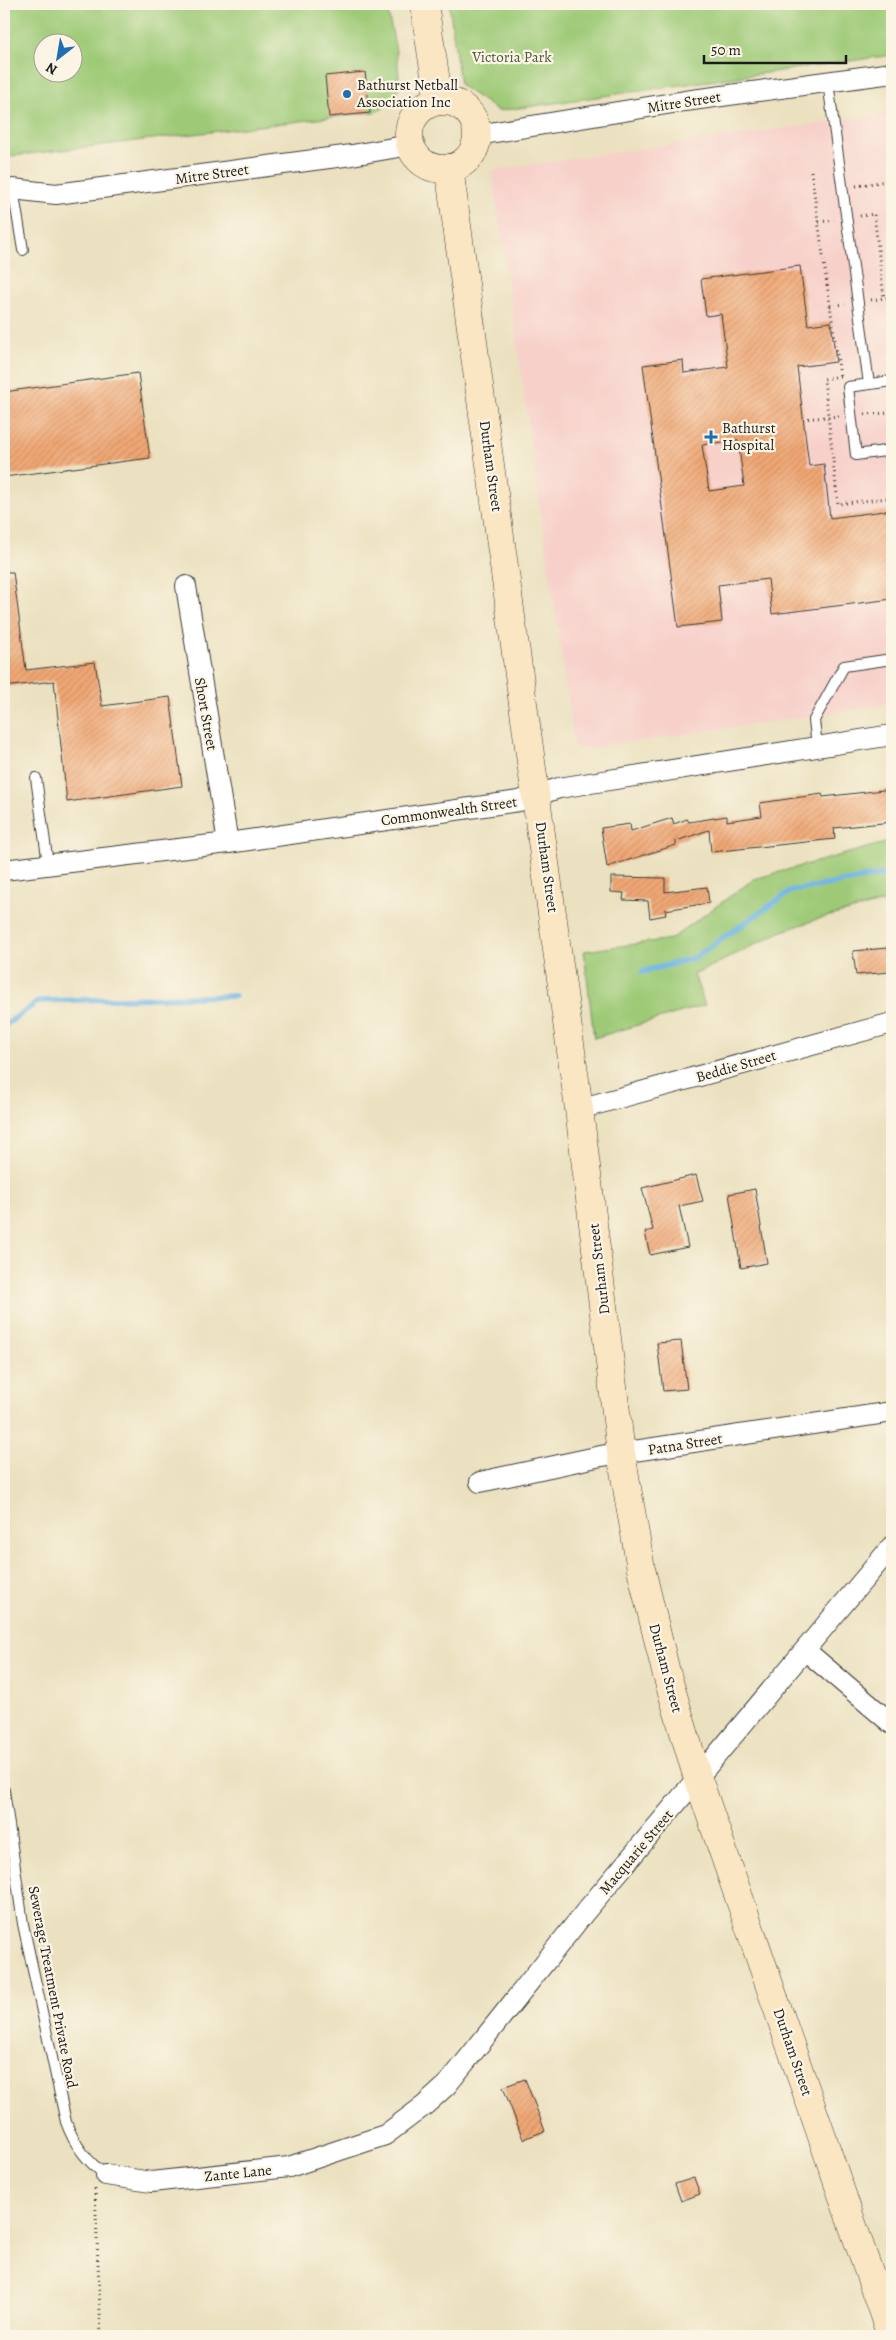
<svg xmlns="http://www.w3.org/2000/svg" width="896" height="2340" viewBox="0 0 896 2340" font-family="Alegreya,serif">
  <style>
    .built { fill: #f7d0ca }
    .green { fill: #9eca77; stroke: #5d734a; fill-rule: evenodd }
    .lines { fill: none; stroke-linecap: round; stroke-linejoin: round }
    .stream { stroke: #70b5e6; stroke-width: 5.5 }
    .building { fill: url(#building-hatch); fill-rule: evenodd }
    .service-casing { stroke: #3b3a35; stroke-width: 12 }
    .minor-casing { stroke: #3b3a35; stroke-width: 22 }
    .secondary-casing { stroke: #3b3a35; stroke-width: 29 }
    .path { stroke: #3b3a35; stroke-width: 3; stroke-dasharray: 1 4; stroke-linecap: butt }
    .service { stroke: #fff; stroke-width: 10 }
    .minor { stroke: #fff; stroke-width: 20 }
    .secondary { stroke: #fbe6c4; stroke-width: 28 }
    .poi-dot { fill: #1f6fb2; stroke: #fcf5e5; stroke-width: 2 }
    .labels { text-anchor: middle; stroke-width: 4.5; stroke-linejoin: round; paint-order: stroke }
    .park-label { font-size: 15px; fill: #4a593c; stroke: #fcf5e5 }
    .poi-label { font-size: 15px; fill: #1c1c1c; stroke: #fcf5e5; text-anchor: start }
    .street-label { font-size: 15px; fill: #1c1c1c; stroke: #fcf5e5 }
  </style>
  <defs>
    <pattern id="building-hatch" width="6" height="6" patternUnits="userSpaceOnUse" patternTransform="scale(1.25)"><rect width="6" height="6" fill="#f0a775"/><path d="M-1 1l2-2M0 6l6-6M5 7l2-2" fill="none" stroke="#cd8f65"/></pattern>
  </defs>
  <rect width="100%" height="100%" fill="#fcf5e5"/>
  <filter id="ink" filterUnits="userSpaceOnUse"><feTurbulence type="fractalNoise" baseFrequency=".02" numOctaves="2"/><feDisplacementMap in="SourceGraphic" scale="10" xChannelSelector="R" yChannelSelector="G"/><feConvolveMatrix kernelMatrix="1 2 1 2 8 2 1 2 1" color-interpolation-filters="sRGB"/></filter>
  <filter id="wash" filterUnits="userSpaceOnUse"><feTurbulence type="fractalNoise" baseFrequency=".0096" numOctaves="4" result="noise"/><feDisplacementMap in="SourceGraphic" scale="20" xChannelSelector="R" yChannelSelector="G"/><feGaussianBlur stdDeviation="1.12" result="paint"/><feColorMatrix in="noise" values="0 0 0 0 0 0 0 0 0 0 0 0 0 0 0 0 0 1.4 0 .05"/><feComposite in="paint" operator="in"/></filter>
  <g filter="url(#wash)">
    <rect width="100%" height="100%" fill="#ebe1c0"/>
    <polygon class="built" points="892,113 892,704 575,750 492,170"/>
    <g class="green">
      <path d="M4,4H386C390,23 404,76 397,92C393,103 384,108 375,112L4,157ZM42,42H72V72H42Z"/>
      <polygon points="449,4 892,4 892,55 498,111 460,85"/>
      <polygon points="892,841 892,900 818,919 780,932 694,975 705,1005 594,1038 584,951 671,939 754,879"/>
    </g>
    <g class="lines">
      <g class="stream">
        <polyline points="642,972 694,958 791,891 892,873"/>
        <polyline points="4,1026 39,1001 235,996"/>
      </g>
    </g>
    <g id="blocks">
      <g class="building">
        <polygon points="365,72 370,113 329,117 325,76"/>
        <path d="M800,266L808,325L831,322L836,362L797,367L809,466L824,464L830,518L892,510V599L772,614L768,579L718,585L722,622L678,627L643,365L683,360L684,373L728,367L721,314L706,316L701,279ZM738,440L744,486L709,491L702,445Z"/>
        <polygon points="138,373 150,458 4,477 4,392"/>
        <polygon points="4,572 13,572 26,670 95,662 102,706 170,697 182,786 67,802 54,681 4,687"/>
        <polygon points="892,789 892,822 834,828 835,839 711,852 709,830 676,841 676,845 607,867 601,828 630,824 631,831 672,818 674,824 687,819 689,822 727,816 727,821 762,816 760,803 822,794 823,797"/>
        <polygon points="611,877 665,878 665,892 707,887 709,903 665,910 666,915 650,918 648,901 623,900 624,893 611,892"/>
        <polygon points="888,948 890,972 856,975 853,951"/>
        <polygon points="696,1175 703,1201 679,1206 688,1247 650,1255 645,1232 653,1230 642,1188"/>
        <polygon points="755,1189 767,1263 741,1268 729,1194"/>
        <polygon points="681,1341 687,1389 663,1391 657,1343"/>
        <polygon points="525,2079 545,2131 523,2139 503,2087"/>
        <polygon points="694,2178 700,2194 681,2201 675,2184"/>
      </g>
    </g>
  </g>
  <g filter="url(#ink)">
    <use href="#blocks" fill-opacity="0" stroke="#3b3a35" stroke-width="1"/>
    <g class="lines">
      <defs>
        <g id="service">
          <polyline points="828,82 869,384"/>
          <polyline points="4,196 13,189 23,250"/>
          <polyline points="892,381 848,387 856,455 892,450"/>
          <polyline points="817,746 814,720 844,666 892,659"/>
          <polyline points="36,778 48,864"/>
          <path d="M4,1790L23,1924L66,2122C74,2144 87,2162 106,2175"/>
        </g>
        <g id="minor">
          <polyline points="477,135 685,101 892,73"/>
          <polyline points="13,189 56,194 352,155 410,145"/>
          <polyline points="186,586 228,843"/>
          <polyline points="4,870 228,843 519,801 559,788 892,735"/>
          <polyline points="579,1109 892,1023"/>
          <polyline points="480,1482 601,1456 892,1412"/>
          <polyline points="806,1651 892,1724"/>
          <polyline points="106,2175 151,2182 289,2167 385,2135 425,2105 447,2085 585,1912 892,1546"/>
        </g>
        <g id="secondary">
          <polyline points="424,4 439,101"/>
          <circle cx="443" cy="135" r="34"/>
          <polyline points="449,168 579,1109 621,1453 641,1569 666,1672 698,1779 891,2336"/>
        </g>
      </defs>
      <use href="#service" class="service-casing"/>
      <use href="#minor" class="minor-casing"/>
      <use href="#secondary" class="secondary-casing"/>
      <g class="path">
        <polyline points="811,171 840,376"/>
        <polyline points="856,186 892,180"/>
        <polyline points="860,216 874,214 884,298"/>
        <polyline points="819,222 834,220"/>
        <polyline points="871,300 892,297"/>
        <polyline points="830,306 845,304"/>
        <polyline points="840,376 824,379 838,504 888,498 890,510"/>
        <polyline points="865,414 892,413"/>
        <polyline points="803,419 839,416"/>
        <polyline points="95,2189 101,2336"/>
      </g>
      <use href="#service" class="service"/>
      <use href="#minor" class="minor"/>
      <use href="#secondary" class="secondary"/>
    </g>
  </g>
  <g class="poi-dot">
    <circle cx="347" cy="94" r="5"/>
    <path d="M708.5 429.5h5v5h5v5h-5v5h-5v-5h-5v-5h5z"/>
  </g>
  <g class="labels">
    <g class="park-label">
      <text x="512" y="62">Victoria Park</text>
    </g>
    <g class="poi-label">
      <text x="357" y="90">Bathurst Netball<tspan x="357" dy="17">Association Inc</tspan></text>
      <text x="722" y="433">Bathurst<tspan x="722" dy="17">Hospital</tspan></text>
    </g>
    <g class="street-label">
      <text transform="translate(684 102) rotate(-9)" y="5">Mitre Street</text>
      <text transform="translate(212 174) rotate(-8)" y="5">Mitre Street</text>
      <text transform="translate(491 466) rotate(82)" y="5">Durham Street</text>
      <text transform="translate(206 714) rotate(80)" y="5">Short Street</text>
      <text transform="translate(449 811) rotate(-8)" y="5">Commonwealth Street</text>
      <text transform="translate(547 867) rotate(82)" y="5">Durham Street</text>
      <text transform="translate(736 1066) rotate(-16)" y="5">Beddie Street</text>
      <text transform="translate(599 1269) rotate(-97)" y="5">Durham Street</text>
      <text transform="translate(685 1444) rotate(-9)" y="5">Patna Street</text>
      <text transform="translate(666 1668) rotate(75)" y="5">Durham Street</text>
      <text transform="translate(636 1852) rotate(-50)" y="5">Macquarie Street</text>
      <text transform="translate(53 1987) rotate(79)" y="5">Sewerage Treatment Private Road</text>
      <text transform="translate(793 2052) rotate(71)" y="5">Durham Street</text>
      <text transform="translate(238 2173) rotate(-6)" y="5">Zante Lane</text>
    </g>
  </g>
  <rect width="896" height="2340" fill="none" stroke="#fcf5e5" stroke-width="20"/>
  <g transform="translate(58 58) rotate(211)"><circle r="24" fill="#fcf5e5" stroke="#a29e95"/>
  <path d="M0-4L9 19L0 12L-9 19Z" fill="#1f6fb2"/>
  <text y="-8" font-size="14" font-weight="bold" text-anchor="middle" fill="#1c1c1c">N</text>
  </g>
  <path d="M704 55v8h142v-8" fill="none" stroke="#1c1c1c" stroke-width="2.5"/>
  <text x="711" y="55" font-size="15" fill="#1c1c1c" stroke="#fcf5e5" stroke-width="4" paint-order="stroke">50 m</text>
</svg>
